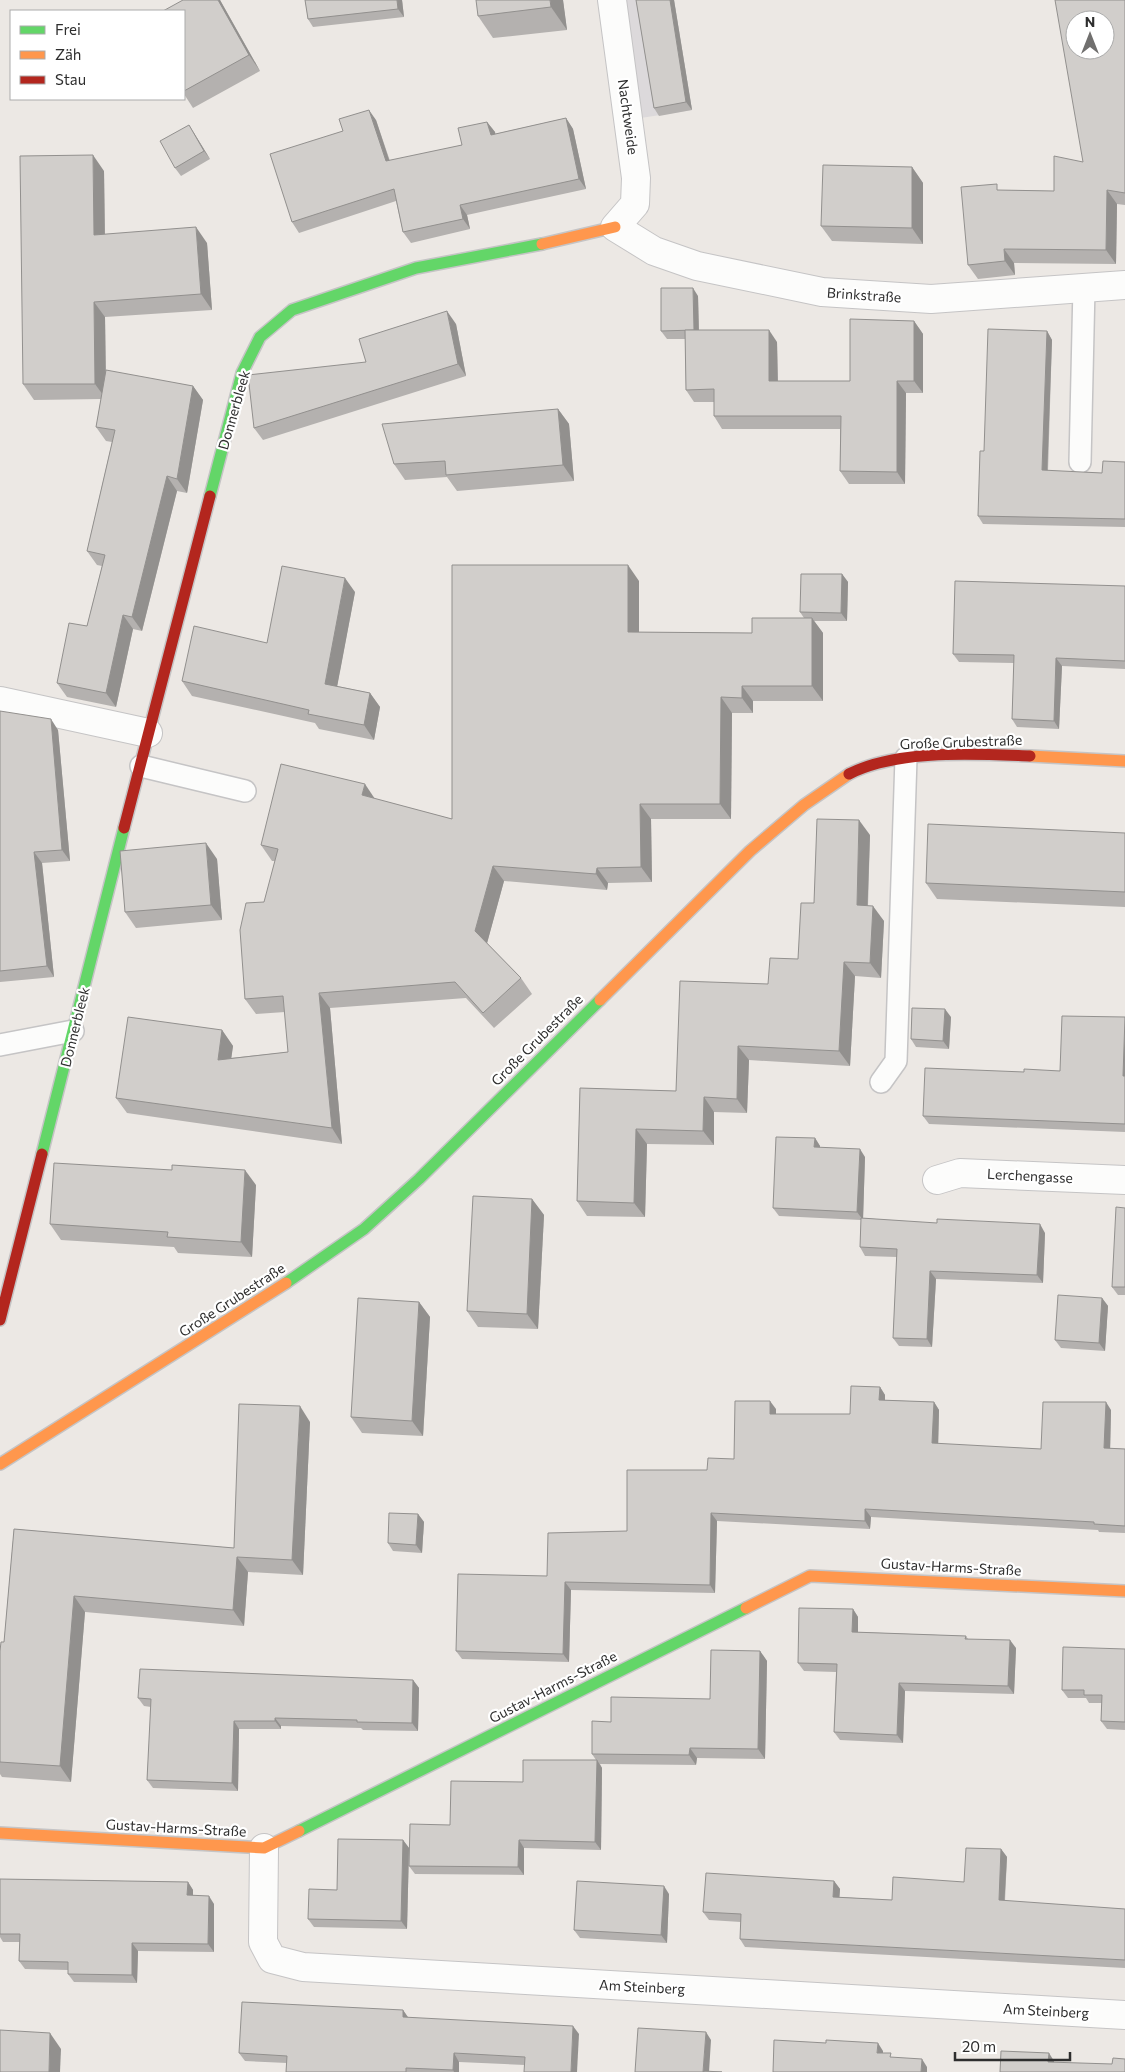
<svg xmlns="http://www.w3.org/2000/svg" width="1125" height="2072" viewBox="0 0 1125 2072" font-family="Commissioner,sans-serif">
  <rect width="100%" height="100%" fill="#ece8e4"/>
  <path fill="#dcd9db" d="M612,0h62l18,110 -64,10z"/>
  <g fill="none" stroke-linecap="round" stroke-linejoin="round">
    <g stroke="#c5c4c5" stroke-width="24">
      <g id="lane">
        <path d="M1080,462l4,-175"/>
        <path d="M141,766l104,25"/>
        <path d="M0,1045l73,-14"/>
        <path d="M881,1082l15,-21 10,-303"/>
      </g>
    </g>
    <g stroke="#c5c4c5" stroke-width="30">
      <g id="street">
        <path d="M612,0l24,178 -1,26 -20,23 39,24 43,15 125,26 109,7 194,-14"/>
        <path d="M0,701l148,32"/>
        <path d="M937,1180l23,-7 165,7"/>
        <path d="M264,1848l-1,94 9,17 31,8 822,48"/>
      </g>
    </g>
    <g stroke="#c5c4c5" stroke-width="14">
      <g id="fast">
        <path d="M210,496l32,-123 18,-36 32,-27 124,-42 126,-24"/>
        <path d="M42,1154l82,-326"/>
        <path d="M286,1283l78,-54 55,-50 181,-179"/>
        <path d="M299,1831l447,-223"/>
      </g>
    </g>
    <g stroke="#c5c4c5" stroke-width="14">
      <g id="slow">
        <path d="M542,244l73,-17"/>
        <path d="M1030,756l95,5"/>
        <path d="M600,1000l150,-149 54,-46 45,-31"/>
        <path d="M0,1464l286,-181"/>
        <path d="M746,1608l64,-32 315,15"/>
        <path d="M0,1833l264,15 35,-17"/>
      </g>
    </g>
    <g stroke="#c5c4c5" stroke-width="14">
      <g id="jam">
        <path d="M849,774c49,-25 126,-20 181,-18"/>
        <path d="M124,828l86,-332"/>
        <path d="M0,1320l42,-166"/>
      </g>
    </g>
    <use href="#lane" stroke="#fcfcfb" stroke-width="21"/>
    <use href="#street" stroke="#fcfcfb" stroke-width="28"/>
    <use href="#fast" stroke="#63d668" stroke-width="11"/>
    <use href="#slow" stroke="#ff974d" stroke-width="11"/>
    <use href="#jam" stroke="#b3261e" stroke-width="11"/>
  </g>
  <g fill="#b4b1af">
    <path d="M220,0l40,71 -67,37 -9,-14v-83z"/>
    <path d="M305,0h97l2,17 -91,10 -5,-8z"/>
    <path d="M563,0l4,30 -74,8 -15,-22z"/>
    <path d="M636,0h38l18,110 -33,6 -5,-8z"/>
    <path d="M1125,0v205l-8,-1 -1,60 -102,-1 1,12 -37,4 -10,-14 33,-75 53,1 29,-29z"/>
    <path d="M566,118l7,11 13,60 -119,26 3,14 -59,14 -8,-11 -7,-31 -97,32 -7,-11 51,-91 33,-11 14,41 72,-16 25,-23 8,10v2z"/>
    <path d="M189,125l21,34 -29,17 -6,-8z"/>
    <path d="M912,167l11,16v61l-91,-3 -11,-15z"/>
    <path d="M104,171l1,63 102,9 5,67 -107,7 1,56 87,13 10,14 -16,93 -10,-2 -35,140 -9,-2 -17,78 -49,-10 -10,-14 30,-57 15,-60 -5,-1 -10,-14 25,-109 -6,-1 -10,-14 5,-28 -67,1 -11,-16z"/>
    <path d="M698,296l1,34 78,12 1,39h72l64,-60 9,13v59h-17l-1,91h-56l-9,-13v-42h-118l-8,-13v-14h-20l-8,-12 -1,-51h-18l-6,-8z"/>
    <path d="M456,324l10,52 -203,64 -9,-12 112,-66z"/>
    <path d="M1047,331l5,9 -4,131 54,2 23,-11v65l-142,-3 -5,-8 6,-65z"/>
    <path d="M558,409l11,15 5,57 -117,10 -10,-14 -42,3 -11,-16z"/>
    <path d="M842,574l6,8 -1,39h-33l9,12v68h-70v12h-21l-1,106h-80l1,63 -44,1 -1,7 -103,-9 -17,62 34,35 11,16 -38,34 -28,-30 -136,10 12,136 -215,-31 -11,-15 106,-68 11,16 -2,12 57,-6 -3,-40 -29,2 -11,-15 30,-138h-3l-11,-16 114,-46 77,20 187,-238v51l113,1 52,-15 -4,-6z"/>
    <path d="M1125,586v83l-63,-3 -3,63 -42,-2 -5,-8 2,-56 -55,-1 -6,-8z"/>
    <path d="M355,592l-18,94 33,7 10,14 -6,33 -55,-11 -4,-6 -123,-27 -10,-15 85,-38z"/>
    <path d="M0,711l58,19 12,131 -28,2 12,114 -54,5z"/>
    <path d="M1125,833v74l-188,-8 -11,-16z"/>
    <path d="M870,835l-2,71 16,15 -3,57 -26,-2 -5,90 -101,-6 -2,53 -33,-1v33l-67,-1 -2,73 -58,-1 -10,-15 3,-113 96,3 92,-107 30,-25 16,-56z"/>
    <path d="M217,859l5,61 -86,8 -11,-16z"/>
    <path d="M951,1017l-2,32 -33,-2 -5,-8z"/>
    <path d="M1125,1017v115l-196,-8 -6,-8 101,-44 36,-1z"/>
    <path d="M815,1138l5,8v2l45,9 -2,61 182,15 -2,50 -107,-4 -4,68 -33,-1 -6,-8 4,-81 -32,-1 -5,-9 1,-27 -82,-4 -6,-8z"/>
    <path d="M256,1185l-4,72 -74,-4 -4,-6 -113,-7 -11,-16z"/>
    <path d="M532,1199l12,16 -6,114 -60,-2 -11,-16z"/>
    <path d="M1125,1208v87h-7l-6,-8z"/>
    <path d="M1102,1298l6,8 -3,45 -44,-3 -6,-8z"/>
    <path d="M419,1302l11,15 -7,119 -61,-3 -11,-16z"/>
    <path d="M880,1387l5,8v5l49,2 5,8 -1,34 103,5 70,-39 -1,38 15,1v84l-26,-1 -1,-2 -227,-13 -1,12 -153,-8 -2,72 -144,-3 -2,72 -107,-3 -6,-8 91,-75 80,-45 80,-61 27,-11 42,-50v5h74z"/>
    <path d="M310,1422l-7,153 -55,-3 -4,54 -159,-14 -14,170 -69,-5 -2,-3v-123l4,-9 10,-113 220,19z"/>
    <path d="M418,1514l6,8 -2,31 -29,-2 -5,-8z"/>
    <path d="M853,1609l5,8v15l108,4 2,3 48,9 -2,46 -109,-3 -2,52 -63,-3 -6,-8 2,-60 -32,-1 -6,-8z"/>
    <path d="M1125,1649v81l-18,-1 -6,-8 1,-18h-13l-3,-5h-18l-6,-8z"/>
    <path d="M760,1651l7,10 -2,98 -68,-1 -1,7 -96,-1 2,4 -1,82 -77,-2v27l-109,-1 -6,-8 41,-41 73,-43 73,-22 -4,-6 19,-32 99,-23z"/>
    <path d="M413,1680l6,8 -1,43 -55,-1 -2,-2 -80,-2v3h-42l-1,62 -85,-3 -6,-8 4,-73 -7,-1 -6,-8z"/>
    <path d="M403,1840l6,8 -2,81 -93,-2 -6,-8 29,-29z"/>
    <path d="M1001,1849l6,8 -2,44 120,8v59l-380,-21 -5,-8 1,-17 -32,-2 -6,-8 131,-31 6,8 -1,8 53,3 72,-18z"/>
    <path d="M0,1879l188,3 5,8v5l21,9v48l-76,-1 -1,32 -63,-1 -6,-8v-4l-43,-1 -6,-8 1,-19h-17l-3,-5z"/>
    <path d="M669,1894l-2,49 -87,-5 -6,-8z"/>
    <path d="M403,2010l5,7 171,17 -54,31 -66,-3v10h-173l1,-9 -42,-2 -6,-8z"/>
  </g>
  <g fill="#92908e">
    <path d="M218,0h2l40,71 -11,-16z"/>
    <path d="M397,0h5l2,17 -6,-8z"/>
    <path d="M550,0h13l4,30 -16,-23z"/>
    <path d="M670,0h4l18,110 -6,-8z"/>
    <path d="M369,110l7,10 17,52 -7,-11z"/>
    <path d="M566,118l7,11 13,60 -7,-10z"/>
    <path d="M487,122l8,10 3,13 -7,-10z"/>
    <path d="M189,125l5,8 16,26 -6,-8z"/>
    <path d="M93,155l11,16 1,80 -11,-16z"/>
    <path d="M912,167l11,16v61l-11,-16z"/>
    <path d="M1107,190l10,14 -1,60 -10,-14z"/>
    <path d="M460,205l7,10 3,14 -7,-10z"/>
    <path d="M196,227l11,16 5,67 -11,-16z"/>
    <path d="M1004,249l10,14 1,12 -10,-14z"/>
    <path d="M693,288l5,8 1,42 -5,-8z"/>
    <path d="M94,302l11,15 1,82 -11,-15z"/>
    <path d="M447,311l9,13 10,52 -8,-12z"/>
    <path d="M914,321l9,13v59l-9,-12z"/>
    <path d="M769,330l8,12 1,52 -9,-13z"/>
    <path d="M1047,331l5,9 -5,138 -5,-8z"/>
    <path d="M897,381l9,12 -1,91 -8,-12z"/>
    <path d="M193,386l10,14 -16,93 -10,-14z"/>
    <path d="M558,409l11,15 5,57 -11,-16z"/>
    <path d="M167,476l10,15 -35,140 -10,-14z"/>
    <path d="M628,565l11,16v66l-11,-15z"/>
    <path d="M842,574l6,8 -1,39 -6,-8z"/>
    <path d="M345,578l10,14 -20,106 -10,-14z"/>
    <path d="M123,615l10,14 -17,78 -10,-14z"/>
    <path d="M812,618l11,15v68l-11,-15z"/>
    <path d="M1056,658l6,8 -3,63 -5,-8z"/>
    <path d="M742,686l11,15v12l-11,-15z"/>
    <path d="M370,693l10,14 -6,33 -10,-15z"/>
    <path d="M721,697l11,16 -1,106 -11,-15z"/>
    <path d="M51,719l7,11 12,131 -8,-11z"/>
    <path d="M365,784l10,15 -13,-4z"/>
    <path d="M640,804l11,15 1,63 -11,-15z"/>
    <path d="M859,820l11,15 -3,85 -10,-15z"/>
    <path d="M206,843l11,16 5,61 -11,-15z"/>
    <path d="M34,852l8,11 12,114 -7,-11z"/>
    <path d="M493,866l11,15 -18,66 -11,-16z"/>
    <path d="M597,868l11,15 -1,7 -11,-16z"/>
    <path d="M873,906l11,15 -3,57 -11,-15z"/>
    <path d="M844,962l11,14 -5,90 -11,-15z"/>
    <path d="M319,993l11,15 12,136 -10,-16z"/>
    <path d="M945,1009l6,8 -2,32 -6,-8z"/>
    <path d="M1125,1024v54l-2,-2z"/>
    <path d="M222,1030l11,16 -4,29 -11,-15z"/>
    <path d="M738,1046l11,14 -2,53 -10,-14z"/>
    <path d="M704,1097l10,15v33l-11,-14z"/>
    <path d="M636,1129l11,15 -2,73 -11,-14z"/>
    <path d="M815,1138l5,8v10l-6,-9z"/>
    <path d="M860,1149l5,8 -2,63 -6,-8z"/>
    <path d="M245,1170l11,15 -4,72 -11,-15z"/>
    <path d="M532,1199l12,16 -6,114 -11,-15z"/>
    <path d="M1040,1224l5,9 -2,50 -6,-8z"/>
    <path d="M930,1271l6,8 -4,68 -5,-8z"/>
    <path d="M1102,1298l6,8 -3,45 -6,-8z"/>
    <path d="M419,1302l11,15 -7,119 -11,-15z"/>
    <path d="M880,1387l5,8v13l-6,-8z"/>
    <path d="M770,1401l6,8v13l-6,-8z"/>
    <path d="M934,1402l5,8 -1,41 -6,-8z"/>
    <path d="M1106,1402l5,8 -1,46 -6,-8z"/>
    <path d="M300,1406l10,16 -7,153 -11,-15z"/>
    <path d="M865,1509l6,8 -1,12 -5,-8z"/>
    <path d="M711,1513l6,8 -2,72 -5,-8z"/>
    <path d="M418,1514l6,8 -2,31 -6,-8z"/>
    <path d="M237,1557l11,15 -4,54 -11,-16z"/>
    <path d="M565,1582l6,8 -2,72 -6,-8z"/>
    <path d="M74,1596l11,16 -14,170 -11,-16z"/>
    <path d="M853,1609l5,8v23l-6,-8z"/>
    <path d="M1010,1640l6,8 -2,46 -6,-8z"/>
    <path d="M760,1651l7,10 -2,98 -7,-10z"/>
    <path d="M413,1680l6,8 -1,43 -6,-8z"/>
    <path d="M899,1683l6,8 -2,52 -6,-8z"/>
    <path d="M275,1718l6,8v3l-6,-8z"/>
    <path d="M234,1721l5,8 -1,62 -6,-8z"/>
    <path d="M690,1748l7,10 -1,7 -7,-10z"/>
    <path d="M597,1760l5,8 -1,82 -6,-8z"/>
    <path d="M403,1840l6,8 -2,81 -6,-8z"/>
    <path d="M519,1840l5,8v27l-6,-8z"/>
    <path d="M1001,1849l6,8 -3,51 -5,-8z"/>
    <path d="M834,1881l6,8 -1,16 -6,-8z"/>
    <path d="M188,1882l5,8v13l-6,-8z"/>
    <path d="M664,1886l5,8 -2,49 -6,-8z"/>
    <path d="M209,1896l5,8v48l-6,-8z"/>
    <path d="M132,1943l6,8 -1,32 -5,-8z"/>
    <path d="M403,2010l6,9 -6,-2z"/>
    <path d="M573,2026l6,8 -2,38h-6z"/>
    <path d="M706,2032l5,8 -2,32h-6z"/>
    <path d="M50,2033l11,16 -1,23h-11z"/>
    <path d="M878,2043l5,8v10l-6,-8z"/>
    <path d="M454,2053l5,9v10h-5l-1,-2z"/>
    <path d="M1049,2053l5,8v9l-6,-8z"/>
    <path d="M922,2059l5,8v5h-6z"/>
  </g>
  <g fill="#d1cecb" stroke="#92908e" fill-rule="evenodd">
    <path d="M183,0h35l31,55 -65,36v-80h-21z"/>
    <path d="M305,0h92l1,9 -90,10z"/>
    <path d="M476,0h74l1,7 -73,9z"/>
    <path d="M636,0h34l16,102 -32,6z"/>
    <path d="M1055,0h70v193l-18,-3 -1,60 -102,-1 1,12 -37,4 -7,-78 36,-3v6l57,1v-35l29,6zM1075,20h30v30h-30z"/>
    <path d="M369,110l17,51 76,-16 -4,-17 29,-6 4,13 75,-17 13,61 -119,26 3,14 -60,13 -9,-43 -102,33 -22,-68 73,-23 -4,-12z"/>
    <path d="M189,125l15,26 -29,17 -15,-27z"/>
    <path d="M93,155l1,80 102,-8 5,67 -107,8 1,82h-72l-3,-228z"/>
    <path d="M823,165l89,2v61l-91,-2z"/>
    <path d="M661,288h32l1,42 -33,1z"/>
    <path d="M447,311l11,53 -204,64 -6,-53 118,-13 -7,-23z"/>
    <path d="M850,319l64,2v60h-17v91l-57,-1 1,-55h-127v-27l-28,1 -1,-60h84v51h81z"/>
    <path d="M988,329l59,2 -5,139 60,3 1,-12 22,1v57l-147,-3 2,-65h4z"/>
    <path d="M106,370l87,16 -16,93 -10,-3 -35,141 -9,-2 -17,78 -49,-10 12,-60 18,3 18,-71 -18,-4 28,-121 -19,-3z"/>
    <path d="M558,409l5,56 -117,10 -1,-14 -51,3 -12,-40z"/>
    <path d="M452,565h176v67l124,1v-15h60v68h-70v12l-21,-1 -1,107h-80l1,63 -44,1 -1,6 -103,-8 -18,65 46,47 -38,35 -28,-31 -136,11 13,135 -216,-30 12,-81 94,13 -4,30 70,-8 -5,-56 -38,3 -5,-69 6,-27 18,-1 14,-53 -17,-4 20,-81 84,20 -3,11 90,24z"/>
    <path d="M282,566l63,12 -20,106 45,9 -6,32 -56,-11 1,-4 -127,-29 12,-55 73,17z"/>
    <path d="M801,574h41l-1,39 -41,-1z"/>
    <path d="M955,581l170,5v75l-69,-3 -2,63 -42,-2 2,-64 -61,-1z"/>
    <path d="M0,711l51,8 11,131 -28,2 13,114 -47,5z"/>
    <path d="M817,819l42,1 -2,85 16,1 -3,57 -26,-1 -5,89 -101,-5 -1,53 -33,-2 -1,34 -67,-2 -2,74 -57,-2 3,-113 96,3 4,-110 88,3 2,-26 28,1 3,-56h13z"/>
    <path d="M928,824l197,9v59l-199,-9z"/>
    <path d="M206,843l5,62 -86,7 -5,-61z"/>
    <path d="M912,1008l33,1 -2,32 -32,-2z"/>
    <path d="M1062,1016l63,1 -2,59h2v48l-202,-8 2,-48 99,4v-3l36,2z"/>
    <path d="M776,1137l39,1 -1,9 46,2 -3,63 -84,-4z"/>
    <path d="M54,1163l118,7v-5l73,5 -4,72 -74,-5 1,-5 -118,-8z"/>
    <path d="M473,1196l59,3 -5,115 -60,-3z"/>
    <path d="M1116,1207l9,1v79h-13z"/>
    <path d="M861,1218l76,5v-4l103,5 -3,51 -107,-4 -3,68 -34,-1 4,-89 -37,-2z"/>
    <path d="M1058,1295l44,3 -3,45 -44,-3z"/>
    <path d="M358,1298l61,4 -7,119 -61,-4z"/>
    <path d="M851,1386l29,1 -1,13 55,2 -2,41 109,6 2,-47h63l-2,46 21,1v77l-31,-2v-2l-229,-13v12l-154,-8 -1,72 -145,-3 -2,72 -107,-3 2,-77 89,2 1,-43 79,-2v-61h80l1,-12 26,1 1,-58h35v13h80z"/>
    <path d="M239,1404l61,2 -8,154 -55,-3 -4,53 -159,-14 -14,170 -60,-4v-111l1,-9h3l10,-113 220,19z"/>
    <path d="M389,1513l29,1 -2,31 -28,-2z"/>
    <path d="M799,1608l54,1 -1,23 114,4 -1,3 45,1 -2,46 -109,-3 -2,52 -63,-3 3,-68 -39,-1z"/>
    <path d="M1063,1647l62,2v73l-24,-1 1,-26h-18v-5h-22z"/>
    <path d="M711,1650l49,1 -2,98 -68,-1 -1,7 -97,-1v-33l19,1v-25l99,2z"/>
    <path d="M140,1669l273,11 -1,43 -55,-1v-2l-82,-2v3h-41l-2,62 -85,-3 4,-81 -13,-1z"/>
    <path d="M523,1760h74l-2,82 -76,-2 -1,27 -109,-1 1,-42 40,1 1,-44 72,1z"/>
    <path d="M338,1839l65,1 -2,81 -93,-2 1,-30 28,1z"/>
    <path d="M966,1848l35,1 -2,51 126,9v51l-385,-21 1,-25 -38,-2 3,-39 128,8 -1,16 59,3 1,-23 71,5z"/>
    <path d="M0,1879l188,3 -1,13 22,1 -1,48 -76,-1v32l-64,-1v-12l-49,-1 1,-27h-20z"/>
    <path d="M577,1881l87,5 -3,49 -87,-5z"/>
    <path d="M242,2002l161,8v7l170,9 -2,46h-47l1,-15 -71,-4 -1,17 -47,-2v4h-120l1,-16 -48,-3z"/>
    <path d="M638,2028l68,4 -3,40h-68z"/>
    <path d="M0,2030l50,3 -1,39h-49z"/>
    <path d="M774,2040l52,3v-3l52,3 -1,10h14l-1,4 32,2 -1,13h-148z"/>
    <path d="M1001,2051l48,2 -1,9 64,2 1,-6 12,1v13h-125z"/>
    <path d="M704,2071l18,1h-18z"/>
  </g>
  <g text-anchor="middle" stroke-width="4.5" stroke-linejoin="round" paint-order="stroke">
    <g font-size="14" fill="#2e2e2e" stroke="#fff">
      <text transform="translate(628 117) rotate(82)" y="5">Nachtweide</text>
      <text transform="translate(864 295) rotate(4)" y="5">Brinkstraße</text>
      <text transform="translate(234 410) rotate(-74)" y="5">Donnerbleek</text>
      <text transform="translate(961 742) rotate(-2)" y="5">Große Grubestraße</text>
      <text transform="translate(75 1027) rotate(-76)" y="5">Donnerbleek</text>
      <text transform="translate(537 1040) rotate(-45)" y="5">Große Grubestraße</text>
      <text transform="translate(1030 1176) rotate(3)" y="5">Lerchengasse</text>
      <text transform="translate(232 1300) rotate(-33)" y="5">Große Grubestraße</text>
      <text transform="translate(951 1567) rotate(3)" y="5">Gustav-Harms-Straße</text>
      <text transform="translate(553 1687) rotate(-27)" y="5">Gustav-Harms-Straße</text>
      <text transform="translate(176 1828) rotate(3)" y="5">Gustav-Harms-Straße</text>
      <text transform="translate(642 1987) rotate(3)" y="5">Am Steinberg</text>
      <text transform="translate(1046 2011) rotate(3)" y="5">Am Steinberg</text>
    </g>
  </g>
  <rect x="10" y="10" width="175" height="90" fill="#ffffff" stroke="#ababab"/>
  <rect x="20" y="26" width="25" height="8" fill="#63d668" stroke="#ababab"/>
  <text x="55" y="35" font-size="15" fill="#2e2e2e">Frei</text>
  <rect x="20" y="51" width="25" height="8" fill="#ff974d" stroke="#ababab"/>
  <text x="55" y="60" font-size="15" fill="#2e2e2e">Zäh</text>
  <rect x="20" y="76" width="25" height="8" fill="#b3261e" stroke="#ababab"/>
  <text x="55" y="85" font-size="15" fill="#2e2e2e">Stau</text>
  <g transform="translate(1090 35)"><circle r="24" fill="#ffffff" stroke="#ababab"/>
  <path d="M0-4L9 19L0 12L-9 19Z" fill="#706f6e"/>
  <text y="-8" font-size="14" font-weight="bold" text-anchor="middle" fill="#2e2e2e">N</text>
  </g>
  <path d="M955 2052v8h115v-8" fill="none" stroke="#2e2e2e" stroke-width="2.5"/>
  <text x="962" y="2052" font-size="15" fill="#2e2e2e" stroke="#ffffff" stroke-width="4" paint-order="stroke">20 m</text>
</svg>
